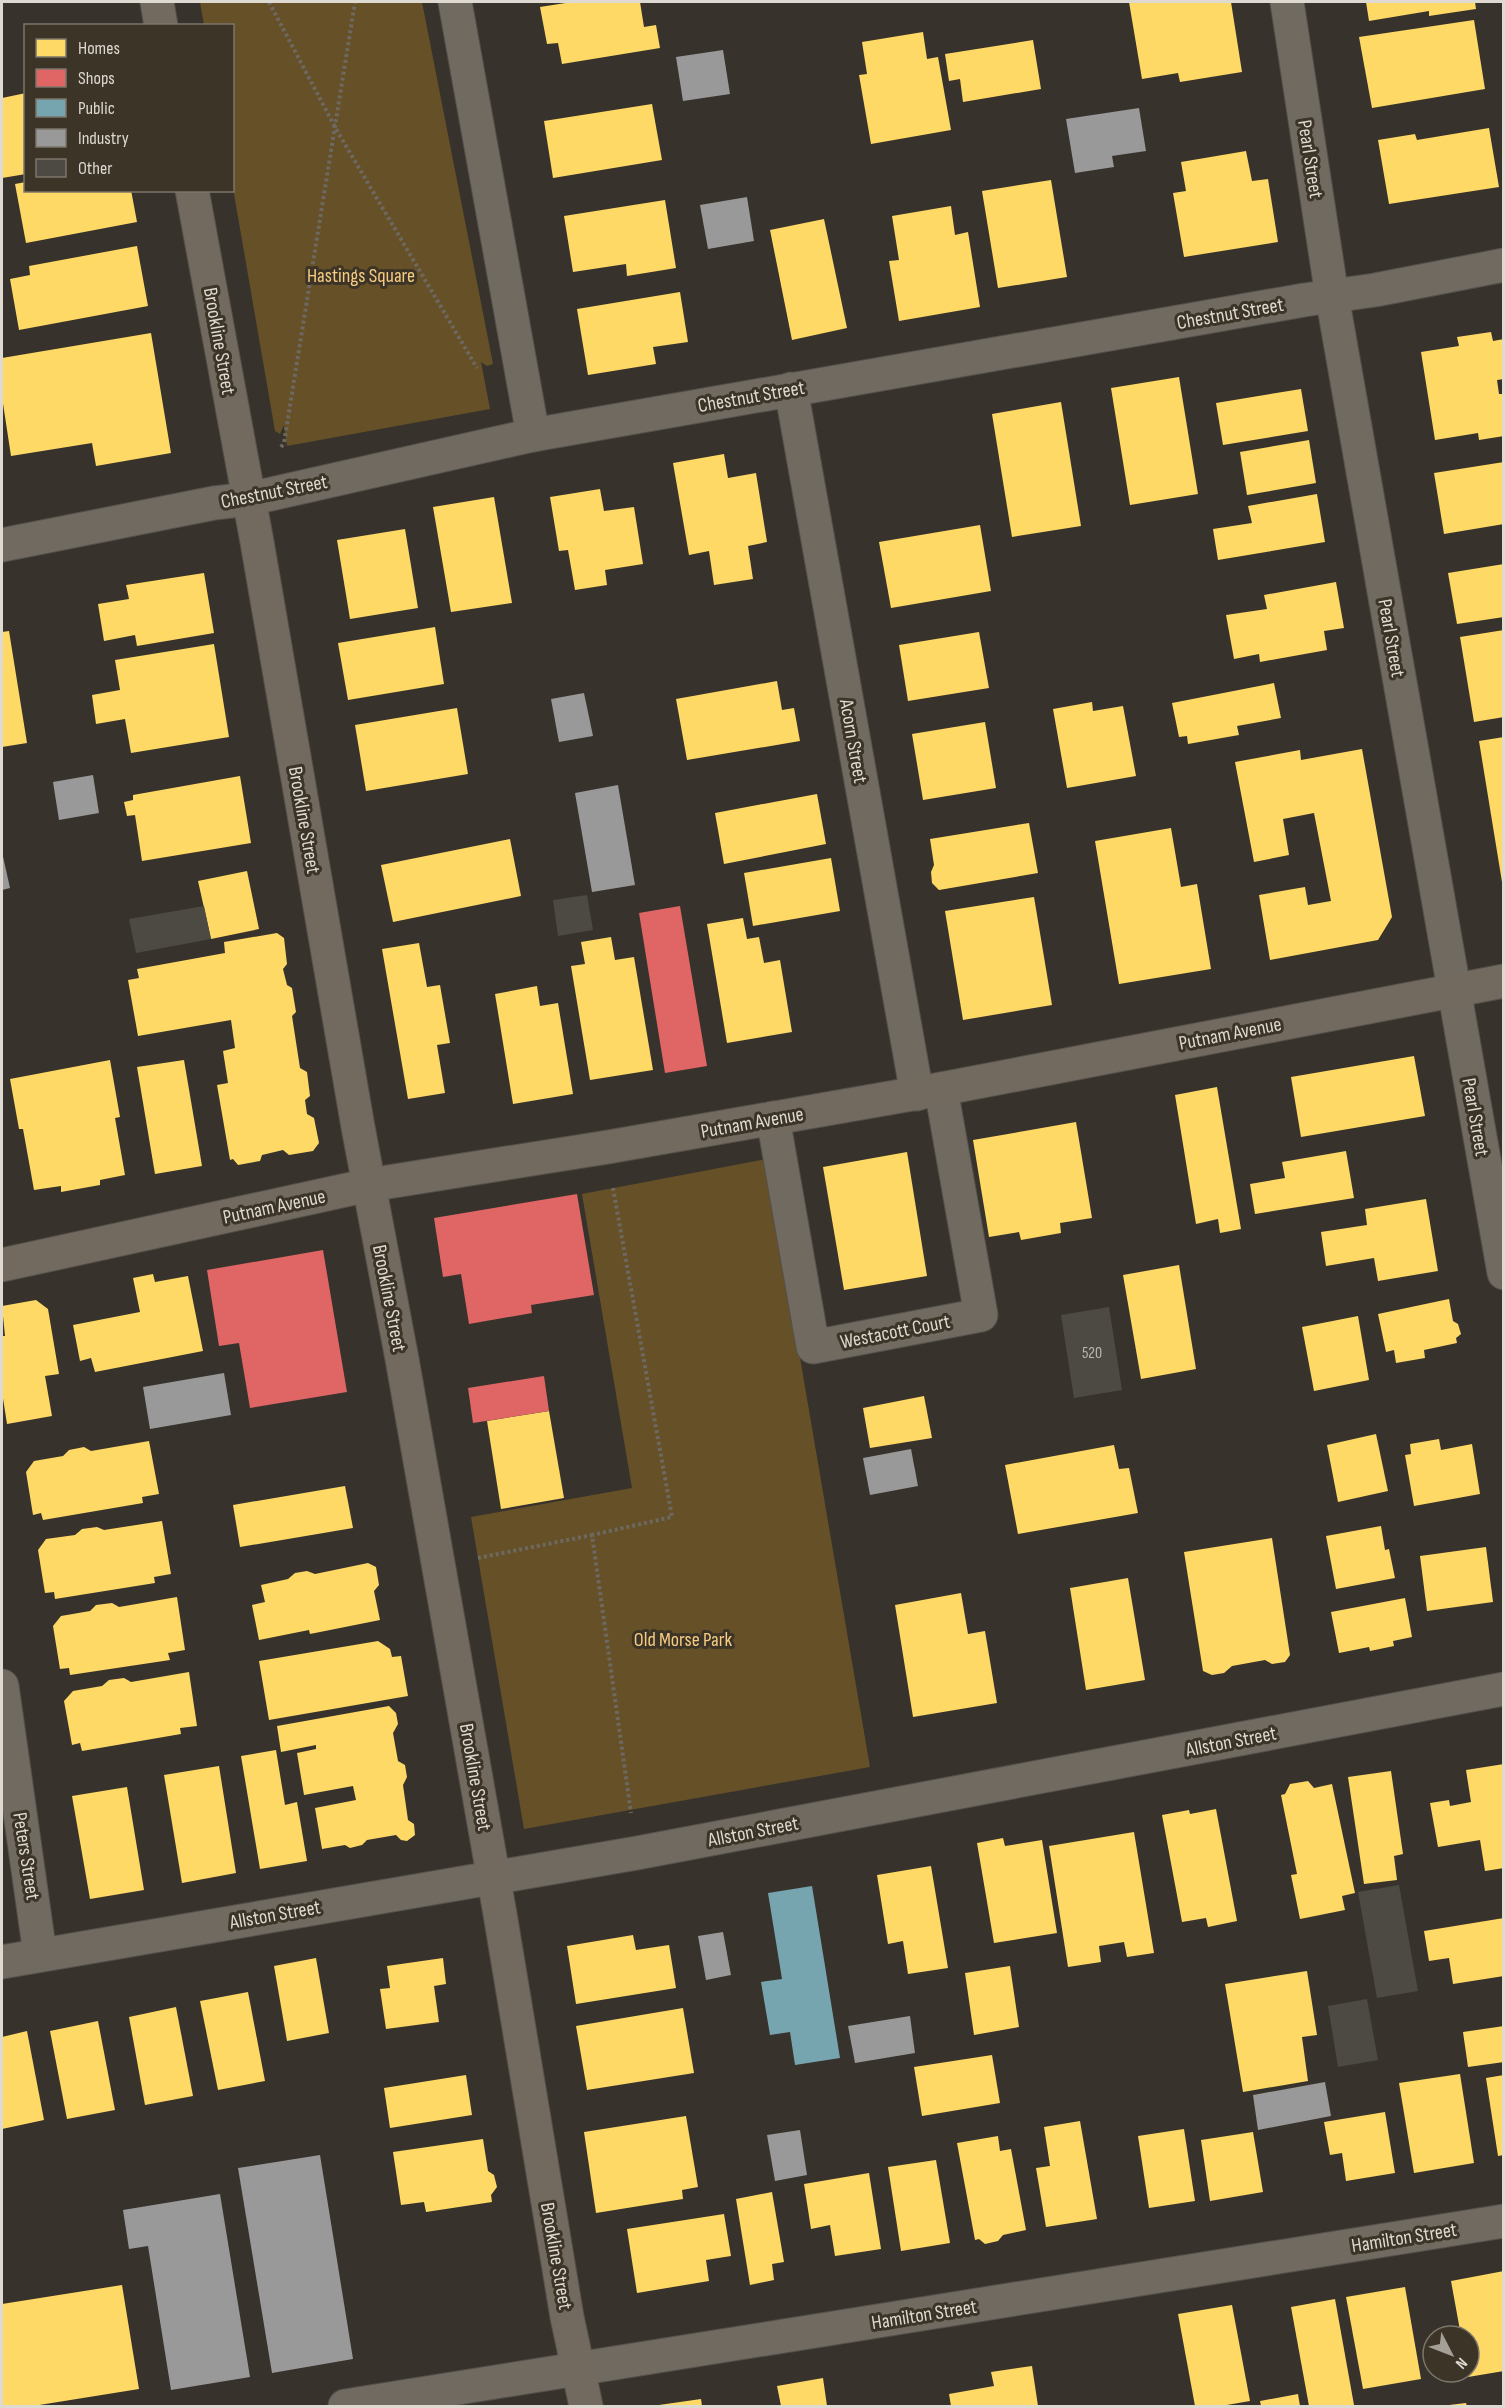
<svg xmlns="http://www.w3.org/2000/svg" width="1505" height="2408" viewBox="0 0 1505 2408" font-family="'Sofia Sans Condensed',sans-serif">
  <rect width="100%" height="100%" fill="#37332c"/>
  <g fill="#665028">
    <path d="M200,2h222l71,362 -6,2 -6,-4 9,47 -203,37 -3,-21 -4,9 -5,-3 -42,-243 -1,-162 -28,-1z"/>
    <path d="M766,1159l104,608 -346,62 -53,-312 161,-29 -50,-294z"/>
  </g>
  <g fill="#ffd966">
    <path d="M572,2h68l4,25 12,-2 4,23 -98,16 -4,-21 -11,1 -7,-37z"/>
    <path d="M1129,2h102l11,70 -62,10 -2,-9 -36,6z"/>
    <path d="M1366,2h109l1,7 -47,7v-5l-60,10z"/>
    <path d="M1474,20l11,69 -113,19 -13,-71z"/>
    <path d="M923,32l4,27 11,-2 13,73 -80,14 -12,-69 8,-1 -5,-32z"/>
    <path d="M1033,40l8,49 -78,13 -3,-23 -11,2 -4,-27z"/>
    <path d="M26,93v81l-24,4v-80z"/>
    <path d="M652,104l10,56 -109,18 -9,-57z"/>
    <path d="M1489,128l10,59 -110,17 -11,-64 37,-6 2,6z"/>
    <path d="M1246,151l6,30 16,-2 10,63 -94,15 -11,-64 13,-2 -5,-29z"/>
    <path d="M1051,180l16,97 -69,11 -16,-97z"/>
    <path d="M26,182v8h105l6,32 -111,21 -11,-59z"/>
    <path d="M665,200l11,68 -49,8 -1,-12 -53,8 -9,-56z"/>
    <path d="M951,206l4,29 13,-3 12,75 -81,14 -10,-60 10,-1 -7,-44z"/>
    <path d="M824,219l23,109 -55,12 -22,-110z"/>
    <path d="M137,246l11,60 -129,24 -9,-51 20,-4 -1,-9z"/>
    <path d="M680,292l8,50 -35,5 3,17 -68,11 -11,-66z"/>
    <path d="M1491,332l2,9 11,-2v40l-7,1 2,14h5v42l-25,4 -1,-7 -43,7 -14,-88 38,-6 -2,-9z"/>
    <path d="M151,333l20,120 -75,13 -4,-23 -81,13 -9,-59v-39z"/>
    <path d="M1179,377l19,117 -68,11 -19,-117z"/>
    <path d="M1301,389l7,42 -85,14 -7,-42z"/>
    <path d="M1061,402l20,124 -69,11 -20,-123z"/>
    <path d="M1309,440l7,43 -69,12 -7,-43z"/>
    <path d="M724,454l4,24 28,-5 11,69 -19,4 5,33 -39,6 -5,-34 -20,4 -16,-92z"/>
    <path d="M1504,462v62l-60,10 -10,-61z"/>
    <path d="M600,489l4,22 30,-4 9,57 -38,6 2,15 -32,5 -7,-40 -9,1 -9,-54z"/>
    <path d="M1317,494l8,48 -107,18 -5,-31 39,-6 -4,-17z"/>
    <path d="M494,497l18,106 -61,9 -18,-105z"/>
    <path d="M980,525l11,66 -100,17 -12,-66z"/>
    <path d="M405,529l13,79 -68,11 -13,-79z"/>
    <path d="M1504,564v53l-47,7 -9,-51z"/>
    <path d="M204,573l10,60 -77,13 -2,-11 -31,6 -6,-37 31,-5 -3,-14z"/>
    <path d="M1336,582l8,46 -20,3 3,19 -67,12 -1,-8 -25,5 -8,-44 41,-6 -3,-14z"/>
    <path d="M435,627l9,57 -96,16 -10,-57z"/>
    <path d="M1504,630v87l-30,5 -14,-85z"/>
    <path d="M9,631l18,112 -25,4v-115z"/>
    <path d="M979,632l10,56 -81,13 -9,-56z"/>
    <path d="M214,644l15,93 -98,16 -6,-34 -29,5 -4,-29 28,-5 -5,-30z"/>
    <path d="M777,681l5,29 12,-2 6,33 -113,19 -11,-61z"/>
    <path d="M1274,683l7,35 -44,8 2,9 -51,9 -1,-8 -8,1 -7,-34z"/>
    <path d="M1092,702l1,9 30,-5 13,70 -69,12 -14,-79z"/>
    <path d="M457,708l11,66 -102,17 -11,-66z"/>
    <path d="M985,722l11,66 -73,12 -11,-66z"/>
    <path d="M1504,737v144l-2,1 -23,-141z"/>
    <path d="M1362,749l30,168 -14,23 -108,20 -11,-65 46,-8 3,18 23,-4 -17,-88 -31,6 6,36 -35,7 -19,-100 65,-12 1,10z"/>
    <path d="M240,776l11,67 -109,18 -7,-46 -8,1 -3,-14 9,-2v-5z"/>
    <path d="M817,794l9,50 -102,20 -9,-51z"/>
    <path d="M1029,823l9,50 -99,17 -7,-7 -1,-11 3,-7 -4,-26z"/>
    <path d="M1171,828l10,59 16,-3 14,85 -92,15 -24,-143z"/>
    <path d="M510,839l11,57 -128,26 -12,-57z"/>
    <path d="M831,858l9,53 -87,15 -9,-53z"/>
    <path d="M247,871l12,58 -48,10 -13,-58z"/>
    <path d="M1034,897l18,108 -89,15 -18,-109z"/>
    <path d="M743,918l4,21 12,-2 5,26 16,-3 12,72 -65,11 -20,-119z"/>
    <path d="M277,933l7,5 3,26 -4,5 4,16 5,3 4,24 -4,4 8,52 7,4 3,24 -5,4 2,14 7,4 5,25 -6,8 -24,4 -6,-5 -21,5 -2,6 -22,4 -5,-6 -3,1 -13,-75 11,-2 -5,-32 12,-3 -4,-28 -93,16 -10,-56 11,-2 -2,-9 88,-16 -1,-11z"/>
    <path d="M611,937l4,23 19,-3 19,113 -63,10 -19,-114 14,-2 -4,-22z"/>
    <path d="M419,943l8,44 13,-2 10,58 -13,2 8,48 -37,6 -26,-150z"/>
    <path d="M537,986l3,20 18,-3 15,91 -60,10 -18,-110z"/>
    <path d="M1414,1056l11,60 -124,21 -10,-60z"/>
    <path d="M110,1060l10,57 -5,1 10,57 -25,5v5l-39,7v-6l-27,4 -11,-61h-4l-9,-50z"/>
    <path d="M184,1060l18,106 -47,8 -18,-107z"/>
    <path d="M1217,1087l24,142 -21,4 -2,-14 -22,5 -21,-129z"/>
    <path d="M1076,1122l16,96 -32,5 1,10 -40,7 -2,-8 -30,5 -16,-97z"/>
    <path d="M1346,1151l8,47 -99,16 -5,-30 35,-6 -3,-16z"/>
    <path d="M907,1152l20,124 -83,14 -21,-123z"/>
    <path d="M1426,1199l12,72 -60,10 -4,-23 -48,8 -5,-34 46,-7 -2,-16z"/>
    <path d="M1179,1265l17,104 -55,10 -18,-104z"/>
    <path d="M153,1274l2,8 33,-6 15,75 -108,21 -4,-14 -11,3 -7,-36 67,-13 -7,-34z"/>
    <path d="M1449,1299l4,22 5,3 3,10 -5,4 1,5 -33,7 1,8 -29,5 -2,-13 -8,2 -8,-38z"/>
    <path d="M36,1300l12,9 11,65 -14,2 7,40 -45,8 -5,-32v-56h3l-3,-30z"/>
    <path d="M1358,1316l11,64 -55,11 -12,-64z"/>
    <path d="M924,1396l8,42 -62,10 -7,-40z"/>
    <path d="M549,1411l15,87 -63,11 -14,-88z"/>
    <path d="M1376,1434l12,57 -50,11 -11,-57z"/>
    <path d="M1439,1439l2,11 31,-6 8,50 -66,12 -9,-51 6,-1 -1,-10z"/>
    <path d="M149,1441l10,53 -17,3 1,6 -100,17 -2,-7 -8,2 -7,-43 8,-11 29,-5 6,-6 15,-3 7,4z"/>
    <path d="M1114,1445l5,24 10,-1 9,45 -120,21 -13,-69z"/>
    <path d="M345,1486l8,42 -113,19 -7,-42z"/>
    <path d="M162,1521l9,53 -17,3 1,6 -100,16 -1,-7 -9,1 -7,-43 8,-11 29,-4 7,-6 15,-2 7,3z"/>
    <path d="M1381,1526l4,24 4,-1 6,29 -59,11 -10,-53z"/>
    <path d="M1272,1538l18,117 -5,7 -13,2 -7,-4 -33,6 -8,7 -12,2 -9,-4 -19,-119z"/>
    <path d="M1486,1547l7,55 -66,9 -7,-55z"/>
    <path d="M368,1563l8,4 3,18 -5,6 6,29 -70,14 -1,-4 -50,10 -7,-35 13,-3 -4,-17 27,-6 7,-6 12,-2 8,3z"/>
    <path d="M1128,1578l17,102 -59,10 -16,-102z"/>
    <path d="M961,1593l7,41 17,-3 12,72 -84,14 -18,-112z"/>
    <path d="M177,1597l8,53 -17,3 2,7 -100,15 -1,-7 -9,1 -7,-43 8,-10 29,-5 6,-6 16,-2 7,4z"/>
    <path d="M1405,1598l7,39 -19,4 1,5 -24,5 -1,-4 -30,6 -8,-41z"/>
    <path d="M378,1641l12,8 2,8 9,-1 7,40 -139,24 -10,-59z"/>
    <path d="M189,1672l8,54 -17,2 1,6 -99,17 -2,-8 -8,2 -8,-44 9,-10 29,-5 7,-6 15,-2 7,4z"/>
    <path d="M389,1706l7,7 2,11 -5,9 5,28 7,4 2,12 -4,8 5,35 6,4 1,11 -8,6 -6,-1 -5,-5 -29,5 -5,5 -12,3 -5,-3 -23,4 -7,-41 41,-8 -3,-14 -49,9 -7,-42 19,-4v-4l-35,7 -4,-26z"/>
    <path d="M276,1750l9,55 12,-3 10,59 -47,8 -19,-113z"/>
    <path d="M1504,1764v104l-19,3 -5,-31 -42,7 -8,-44 19,-3 1,6 21,-4 -5,-32z"/>
    <path d="M219,1766l17,107 -54,10 -18,-108z"/>
    <path d="M1391,1771l12,83 -9,2 3,24 -33,4 -16,-107z"/>
    <path d="M1308,1781l6,7 18,-4 23,109 -13,3 3,14 -45,9 -9,-44 6,-1 -16,-79 4,-1 5,-10z"/>
    <path d="M127,1787l17,103 -54,9 -18,-103z"/>
    <path d="M1216,1809l21,112 -29,6 -2,-9 -24,4 -20,-107 27,-5 1,4z"/>
    <path d="M1134,1832l20,121 -27,4 -3,-15 -25,4 2,16 -33,5 -19,-121z"/>
    <path d="M1003,1838l2,8 37,-6 15,93 -63,10 -17,-100z"/>
    <path d="M931,1866l17,102 -40,6 -5,-33 -15,3 -11,-69z"/>
    <path d="M1504,1918v58l-51,8 -4,-26 -20,3 -5,-30z"/>
    <path d="M633,1935l3,15 33,-5 7,43 -100,16 -9,-58z"/>
    <path d="M316,1958l13,75 -42,8 -13,-75z"/>
    <path d="M443,1958l3,26 -12,2 5,36 -53,7 -6,-40 10,-1 -3,-22z"/>
    <path d="M1010,1966l9,61 -45,8 -9,-62z"/>
    <path d="M1307,1971l10,64 -15,2 6,44 -65,11 -18,-108z"/>
    <path d="M248,1992l17,89 -47,9 -18,-89z"/>
    <path d="M176,2007l17,89 -48,9 -16,-88z"/>
    <path d="M683,2008l11,65 -107,17 -11,-64z"/>
    <path d="M98,2021l17,89 -48,9 -17,-88z"/>
    <path d="M1504,2026v36l-36,5 -5,-35z"/>
    <path d="M27,2031l17,89 -42,9v-92z"/>
    <path d="M992,2055l8,48 -78,13 -8,-49z"/>
    <path d="M1460,2074l14,89 -60,10 -15,-90z"/>
    <path d="M466,2075l6,40 -82,13 -6,-40z"/>
    <path d="M1504,2075v80l-6,1 -12,-78z"/>
    <path d="M1385,2112l10,61 -49,8 -4,-28 -12,2 -6,-33z"/>
    <path d="M686,2116l12,71 -16,3 1,9 -87,14 -12,-81z"/>
    <path d="M1080,2121l17,98 -51,8 -10,-59 14,-2 -6,-39z"/>
    <path d="M1184,2129l11,72 -46,7 -11,-72z"/>
    <path d="M1253,2132l10,60 -53,9 -9,-61z"/>
    <path d="M998,2136l2,15 11,-2 15,81 -23,5 -5,6 -13,3 -6,-5 -4,1 -18,-97z"/>
    <path d="M483,2139l5,32 6,4 3,12 -6,8 1,7 -66,10 -2,-10 -23,3 -8,-53z"/>
    <path d="M936,2160l14,83 -49,8 -13,-84z"/>
    <path d="M869,2173l12,76 -46,7 -5,-31 -19,4 -7,-45z"/>
    <path d="M772,2192l12,70 -12,2 2,16 -24,5 -14,-86z"/>
    <path d="M724,2214l7,42 -25,4 3,21 -72,12 -10,-64z"/>
    <path d="M1504,2271v100l-36,6 1,-41h-8l-10,-55z"/>
    <path d="M122,2285l17,104 -106,17h-31v-102z"/>
    <path d="M1405,2287l16,92 -58,10 -17,-92z"/>
    <path d="M1335,2299l19,106 -45,1 -18,-99z"/>
    <path d="M1232,2305l18,96 -29,5h-26l-17,-92z"/>
    <path d="M1032,2366l6,40h-87l-2,-12 45,-8 -3,-14z"/>
    <path d="M823,2378l4,28h-46l-4,-20z"/>
    <path d="M1298,2394l2,12h-39l-1,-5z"/>
    <path d="M701,2399l1,7h-43v-1z"/>
    <path d="M1466,2403l1,3h-18v-1z"/>
  </g>
  <g fill="#e06666">
    <path d="M680,906l27,160 -42,7 -26,-160z"/>
    <path d="M577,1194l17,101 -63,10 1,8 -63,11 -8,-50 -18,3 -9,-59z"/>
    <path d="M323,1250l24,142 -97,16 -11,-65 -20,3 -12,-76z"/>
    <path d="M544,1376l5,35 -76,12 -5,-35z"/>
  </g>
  <path fill="#76a5af" d="M812,1886l28,172 -45,7 -5,-33 -20,3 -9,-53 21,-3 -14,-86z"/>
  <g fill="#999">
    <path d="M723,50l7,44 -47,7 -7,-44z"/>
    <path d="M1139,108l7,43 -34,5 2,11 -39,6 -9,-54z"/>
    <path d="M747,197l7,44 -46,8 -8,-44z"/>
    <path d="M584,693l9,43 -34,6 -8,-43z"/>
    <path d="M93,775l6,38 -40,7 -6,-38z"/>
    <path d="M618,785l17,100 -43,7 -17,-99z"/>
    <path d="M2,852l8,36 -8,2z"/>
    <path d="M224,1373l7,42 -81,14 -7,-42z"/>
    <path d="M911,1449l7,37 -48,9 -7,-37z"/>
    <path d="M723,1932l8,43 -25,5 -8,-44z"/>
    <path d="M910,2016l5,37 -60,10 -7,-37z"/>
    <path d="M1325,2082l6,34 -73,14 -5,-35z"/>
    <path d="M800,2130l7,45 -32,6 -8,-46z"/>
    <path d="M320,2155l33,204 -81,14 -34,-205z"/>
    <path d="M220,2194l30,183 -79,13 -23,-144 -19,3 -6,-39z"/>
  </g>
  <g fill="#4d4a43">
    <path d="M587,895l6,35 -35,6 -5,-36z"/>
    <path d="M204,906l7,33 -75,14 -7,-34z"/>
    <path d="M1109,1307l13,83 -48,8 -13,-83z"/>
    <path d="M1399,1885l19,106 -41,7 -19,-106z"/>
    <path d="M1367,1999l11,61 -40,7 -10,-61z"/>
  </g>
  <g fill="none" stroke-linecap="round" stroke-linejoin="round">
    <g stroke="#54504b" stroke-width="35">
      <g id="minor">
        <path d="M455,2l78,433"/>
        <path d="M1287,2l45,294 172,977"/>
        <path d="M791,389l126,705"/>
        <path d="M2,545l212,-42 35,-4 284,-64 771,-135 71,-10 129,-25"/>
        <path d="M773,1118l40,229 168,-32 -40,-226"/>
        <path d="M2,1686l38,268"/>
        <path d="M2,1962l635,-109 867,-164"/>
        <path d="M345,2406l1159,-185"/>
      </g>
    </g>
    <g stroke="#54504b" stroke-width="35">
      <g id="major">
        <path d="M157,2l4,24"/>
        <path d="M192,190l65,352 101,585 44,232 98,555 67,403 19,89"/>
        <path d="M2,1265l367,-80 239,-38 333,-58 563,-108"/>
      </g>
    </g>
    <g stroke="#6d6961" stroke-width="4" stroke-dasharray="3 3" stroke-linecap="butt">
      <path d="M269,2l67,127 141,239"/>
      <path d="M281,447l3,-4 71,-441"/>
      <path d="M613,1188l59,329 -80,18 39,278"/>
      <path d="M478,1558l114,-23"/>
    </g>
    <use href="#minor" stroke="#706a61" stroke-width="33"/>
    <use href="#major" stroke="#726a5f" stroke-width="33"/>
  </g>
  <g text-anchor="middle" stroke-width="6" stroke-linejoin="round" paint-order="stroke">
    <g font-size="16" fill="#bab5ae">
      <text x="1092" y="1358">520</text>
    </g>
    <g font-size="20" fill="#ded9d1" stroke="#3b3427">
      <text transform="translate(1311 159) rotate(81)" y="7">Pearl Street</text>
      <text transform="translate(1230 313) rotate(-10)" y="7">Chestnut Street</text>
      <text transform="translate(220 341) rotate(80)" y="7">Brookline Street</text>
      <text transform="translate(751 396) rotate(-10)" y="7">Chestnut Street</text>
      <text transform="translate(274 491) rotate(-11)" y="7">Chestnut Street</text>
      <text transform="translate(1392 638) rotate(80)" y="7">Pearl Street</text>
      <text transform="translate(854 741) rotate(80)" y="7">Acorn Street</text>
      <text transform="translate(305 820) rotate(80)" y="7">Brookline Street</text>
      <text transform="translate(1230 1033) rotate(-11)" y="7">Putnam Avenue</text>
      <text transform="translate(1476 1117) rotate(80)" y="7">Pearl Street</text>
      <text transform="translate(752 1122) rotate(-10)" y="7">Putnam Avenue</text>
      <text transform="translate(274 1206) rotate(-12)" y="7">Putnam Avenue</text>
      <text transform="translate(390 1298) rotate(79)" y="7">Brookline Street</text>
      <text transform="translate(895 1331) rotate(-11)" y="7">Westacott Court</text>
      <text transform="translate(1231 1741) rotate(-11)" y="7">Allston Street</text>
      <text transform="translate(476 1777) rotate(80)" y="7">Brookline Street</text>
      <text transform="translate(753 1831) rotate(-11)" y="7">Allston Street</text>
      <text transform="translate(27 1856) rotate(81)" y="7">Peters Street</text>
      <text transform="translate(275 1914) rotate(-10)" y="7">Allston Street</text>
      <text transform="translate(1404 2237) rotate(-9)" y="7">Hamilton Street</text>
      <text transform="translate(557 2256) rotate(80)" y="7">Brookline Street</text>
      <text transform="translate(924 2314) rotate(-9)" y="7">Hamilton Street</text>
    </g>
    <g font-size="20" fill="#f8cc80" stroke="#3b3427">
      <text x="361" y="282">Hastings Square</text>
      <text x="683" y="1646">Old Morse Park</text>
    </g>
  </g>
  <rect width="1505" height="2408" fill="none" stroke="#ded9d1" stroke-width="6"/>
  <rect x="24" y="24" width="210" height="168" fill="#3b3427" stroke="#7c766b" stroke-width="1.5"/>
  <rect x="36" y="39" width="30" height="18" fill="#ffd966" stroke="#7c766b" stroke-width="1.5"/>
  <text x="78" y="54" font-size="18" fill="#ded9d1">Homes</text>
  <rect x="36" y="69" width="30" height="18" fill="#e06666" stroke="#7c766b" stroke-width="1.5"/>
  <text x="78" y="84" font-size="18" fill="#ded9d1">Shops</text>
  <rect x="36" y="99" width="30" height="18" fill="#76a5af" stroke="#7c766b" stroke-width="1.5"/>
  <text x="78" y="114" font-size="18" fill="#ded9d1">Public</text>
  <rect x="36" y="129" width="30" height="18" fill="#999999" stroke="#7c766b" stroke-width="1.5"/>
  <text x="78" y="144" font-size="18" fill="#ded9d1">Industry</text>
  <rect x="36" y="159" width="30" height="18" fill="#4d4a43" stroke="#7c766b" stroke-width="1.5"/>
  <text x="78" y="174" font-size="18" fill="#ded9d1">Other</text>
  <g transform="translate(1451 2354) rotate(132)"><circle r="28" fill="#3b3427" stroke="#7c766b" stroke-width="1.5"/>
  <path d="M0-4.5L10 22L0 15L-10 22Z" fill="#a49f97"/>
  <text y="-9" font-size="16" font-weight="bold" text-anchor="middle" fill="#ded9d1">N</text>
  </g>
</svg>
